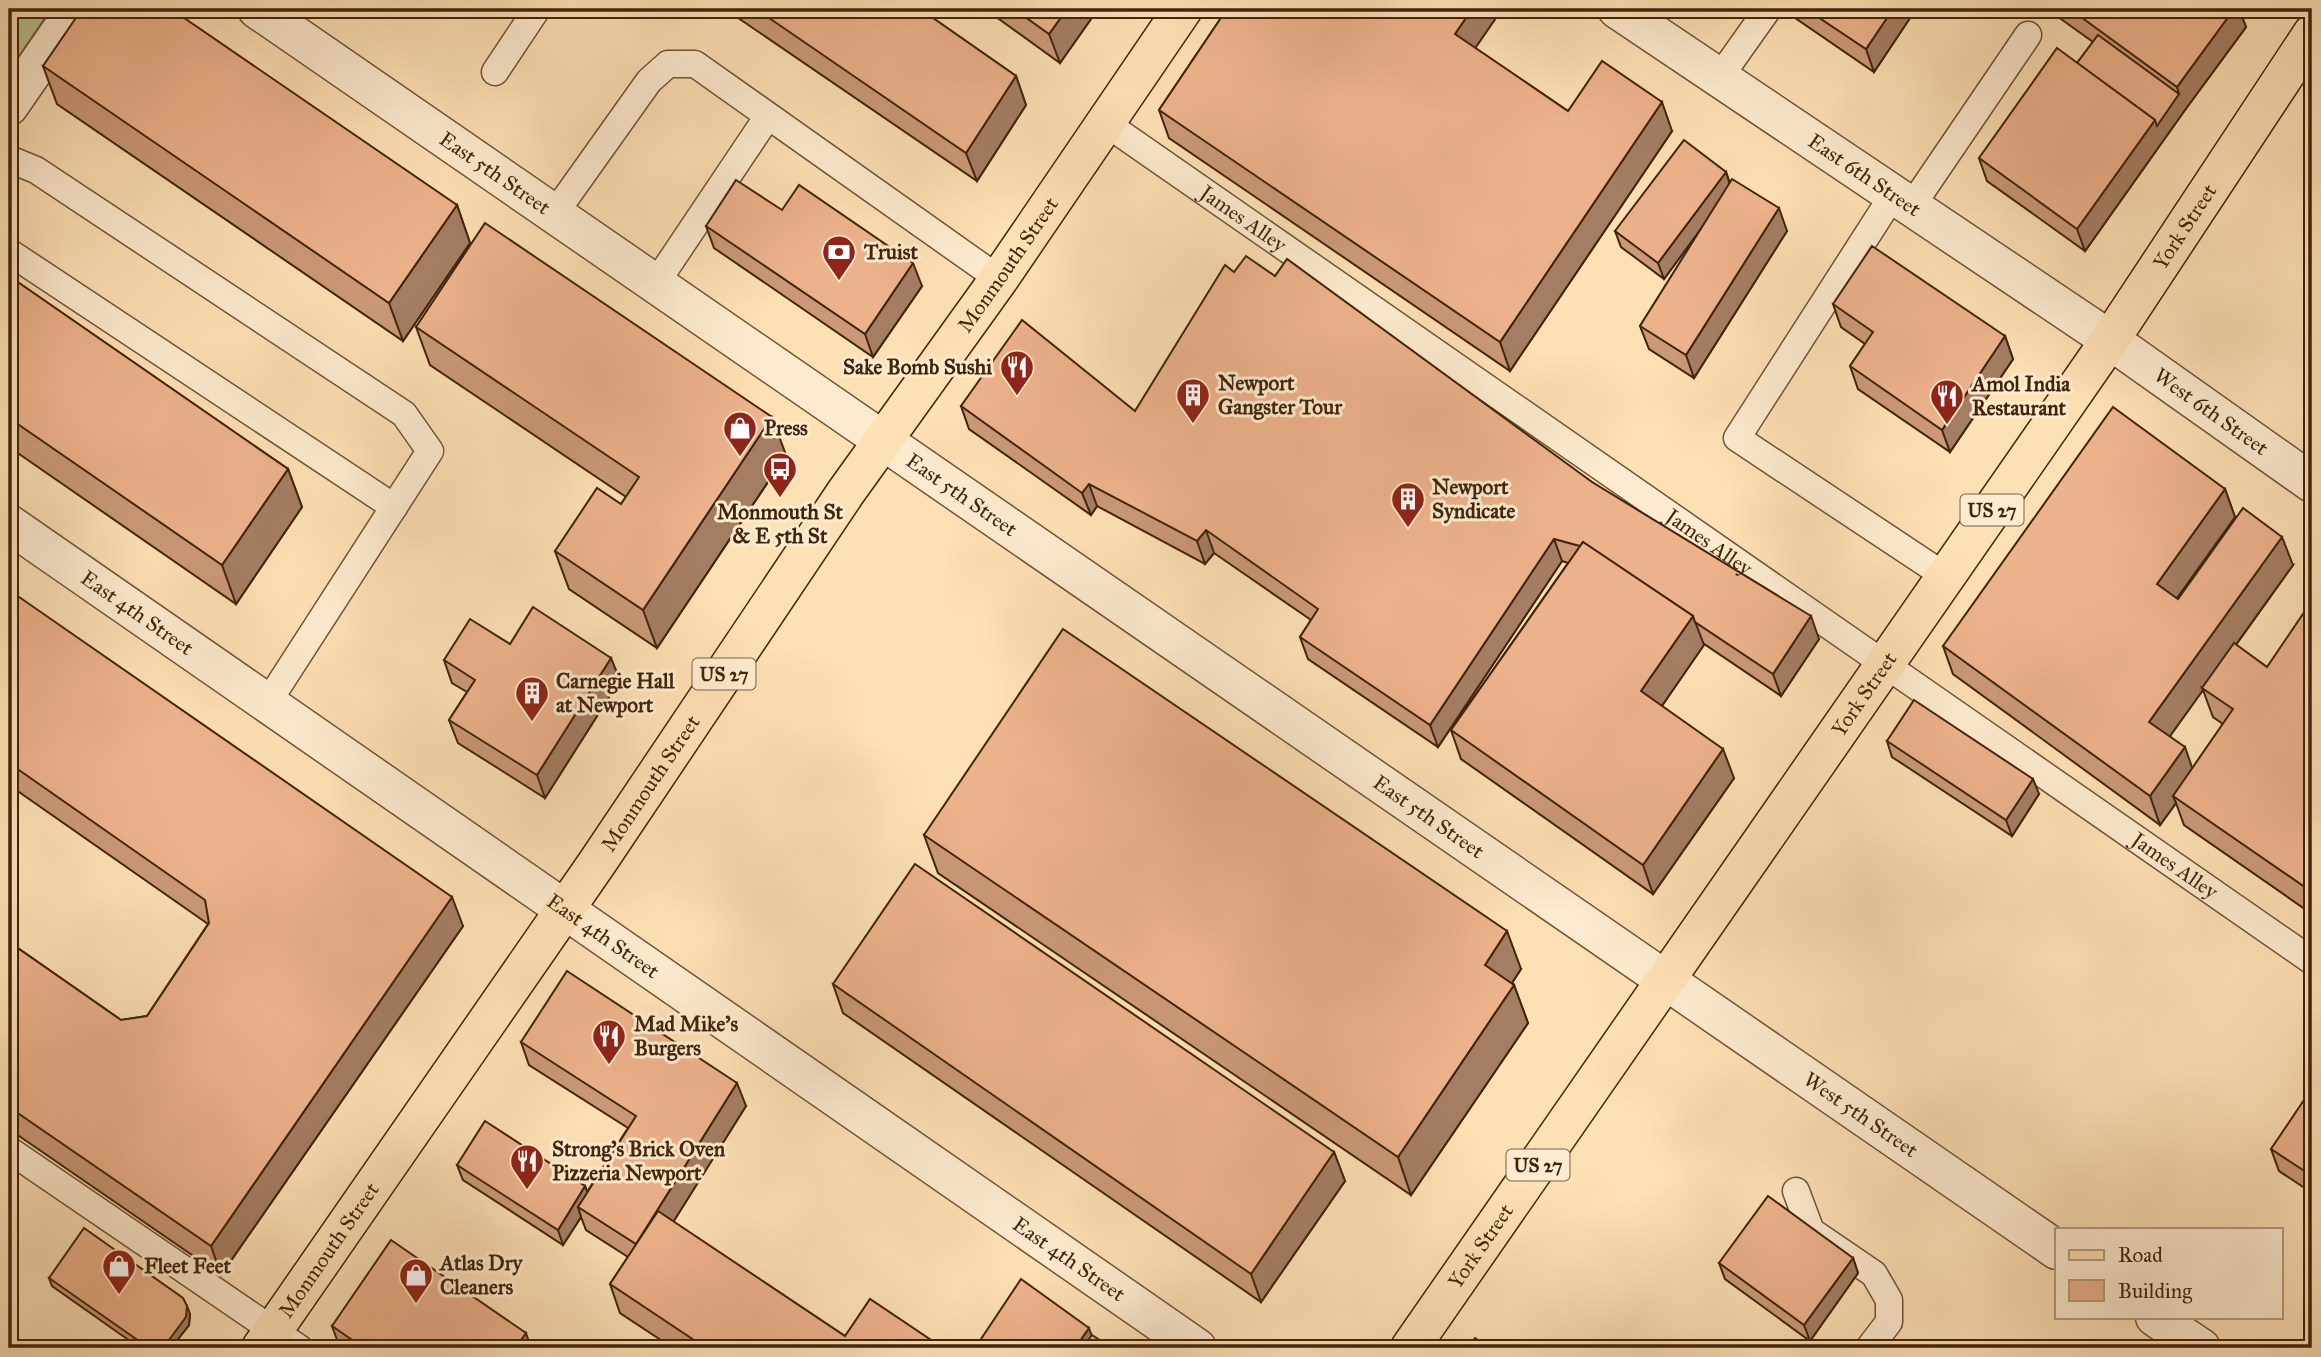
<svg xmlns="http://www.w3.org/2000/svg" width="2321" height="1357" viewBox="0 0 2321 1357" font-family="'IM FELL Great Primer',serif">
  <rect width="100%" height="100%" fill="#fee0b5"/>
  <filter id="stains"><feTurbulence type="fractalNoise" baseFrequency=".00286" numOctaves="4"/><feColorMatrix values="0 0 0 0 .2 0 0 0 0 .09 0 0 0 0 .02 0 0 0 .5 -.17"/></filter>
  <radialGradient id="worn" r=".72"><stop offset=".6" stop-color="#630" stop-opacity="0"/><stop offset="1" stop-color="#630" stop-opacity=".3"/></radialGradient>
  <path fill="#bcc390" stroke="#7e744e" stroke-width="2" d="M25,9h26l-42,62v-41z"/>
  <g fill="none" stroke-linecap="round" stroke-linejoin="round">
    <g stroke="#705336" stroke-width="29">
      <g id="service">
        <path d="M495,72l42,-63"/>
        <path d="M1719,78l49,-69"/>
        <path id="s1" d="M1107,124l1205,837"/>
        <path d="M9,159l27,11 368,244 26,37 -162,251"/>
        <path d="M1893,195l-156,243 208,138"/>
        <path d="M1911,207l117,-172"/>
        <path d="M555,213l94,-132 19,-17h27l304,215"/>
        <path d="M9,252l385,255"/>
        <path d="M656,283l112,-167"/>
        <path d="M9,1150l290,198"/>
        <path d="M1796,1191l15,40 63,43 15,26v22l-20,26"/>
      </g>
    </g>
    <g stroke="#705336" stroke-width="41">
      <g id="minor">
        <path d="M9,106l67,-97"/>
        <path id="s2" d="M2110,340l202,143"/>
      </g>
    </g>
    <g stroke="#705336" stroke-width="41">
      <g id="tertiary">
        <path id="s3" d="M257,9l1800,1241"/>
        <path id="s4" d="M1617,9l493,331"/>
        <path id="s5" d="M9,524l1188,824"/>
        <path d="M2155,1317l46,31"/>
      </g>
    </g>
    <g stroke="#41240c" stroke-width="41">
      <g id="primary">
        <path id="s6" d="M261,1348l336,-485 249,-371 153,-213 184,-270"/>
        <path id="s7" d="M1410,1348l700,-1008 202,-306"/>
      </g>
    </g>
    <use href="#service" stroke="#feebcf" stroke-width="26"/>
    <use href="#minor" stroke="#feebcf" stroke-width="38"/>
    <use href="#tertiary" stroke="#feebcf" stroke-width="38"/>
    <use href="#primary" stroke="#fee0b5" stroke-width="38"/>
  </g>
  <g fill="#cb9978" stroke="#41240c" stroke-width="2" fill-rule="evenodd">
    <path d="M725,9h195l96,67 10,29 -49,76z"/>
    <path d="M985,9h113l-38,54z"/>
    <path d="M1227,9h275l-27,39 93,63 104,20 -162,240 -341,-233 -10,-28z"/>
    <path d="M1784,9h132l-42,63 -89,-61z"/>
    <path d="M2047,9h192l7,18 -61,83 -100,141 -98,-70 -8,-23 98,-95 16,-21z"/>
    <path d="M43,66l414,139 13,38 -67,98 -346,-237z"/>
    <path d="M1726,172l4,11 57,48 -93,147 -45,-29 -9,-23 64,-101 -40,54 -43,-32 -6,-16z"/>
    <path d="M782,210l140,76 -49,71 -159,-109 -8,-22z"/>
    <path d="M1234,272l41,4 317,206 227,157 -38,57 -77,-52 -42,62 72,72 -81,116 -192,-135 -10,-29 117,-167 -6,-2 -124,186 -130,-88 -8,-22 11,-17 -97,-67 -9,11 -108,-58 -6,9 -122,-86 -8,-23 174,5z"/>
    <path d="M9,276l279,193 14,38 -66,97 -227,-157z"/>
    <path d="M1833,304l172,32 8,23 -63,93 -92,-63 -8,-23 15,-22 -24,-17z"/>
    <path d="M416,327l370,128 -129,193 -88,-59 -14,-38 66,-47 5,-7 -196,-132z"/>
    <path d="M2225,489l10,28 -58,81 116,-33 -57,80 31,22 45,-51v298l-128,-89 -8,-22 -16,22 -207,-151 -10,-28zM2203,690l10,27 10,7 -31,45 -22,-33z"/>
    <path d="M9,590l454,336 -242,349 -212,-146v-187l112,78 26,-4 61,-92 -199,-139z"/>
    <path d="M510,644l110,36 -75,118 -87,-55 -9,-23 18,-28 -15,-9 -8,-23z"/>
    <path d="M1887,741l152,53 -27,42 -120,-79z"/>
    <path d="M924,835l597,134 -9,14 2,2 14,38 -117,172 -473,-322z"/>
    <path d="M833,984l501,168 11,29 -84,121 -418,-289z"/>
    <path d="M521,1042l225,64 -73,116 172,114 98,12h-270l-53,-35 -10,-29 18,-27 -42,-27 -5,-13 -18,28 -100,-65 -6,-15 128,21 2,6 41,-64 -99,-63z"/>
    <path d="M2312,1096v97l-33,-22 -8,-22z"/>
    <path d="M1853,1258l5,15 -48,68 -85,-62 -6,-16z"/>
    <path d="M49,1278l141,36 -1,11 -18,23h-31l-88,-62z"/>
    <path d="M332,1326l199,22h-191z"/>
  </g>
  <g fill="#a57d62" stroke="#41240c" stroke-width="2">
    <path d="M1067,9h31l-38,54 -11,-29z"/>
    <path d="M1472,9h30l-37,54 -10,-29z"/>
    <path d="M1893,9h23l-42,63 -8,-23z"/>
    <path d="M2234,9h5l7,18 -61,83 -100,141 -8,-22 78,-109 24,-26 -2,-7z"/>
    <path d="M1016,76l10,29 -49,76 -11,-28z"/>
    <path d="M1662,102l10,29 -162,240 -10,-29z"/>
    <path d="M1726,172l5,16 -67,91 -6,-16z"/>
    <path d="M457,205l13,38 -67,98 -14,-38z"/>
    <path d="M1779,208l8,23 -93,147 -8,-23z"/>
    <path d="M913,263l9,23 -49,71 -8,-23z"/>
    <path d="M2005,336l8,23 -63,93 -8,-22z"/>
    <path d="M772,417l14,38 -129,193 -14,-38z"/>
    <path d="M288,469l14,38 -66,97 -14,-39z"/>
    <path d="M1089,484l8,22 -6,9 -9,-22z"/>
    <path d="M2225,489l10,28 -68,95 -10,-28z"/>
    <path d="M1206,530l8,23 -9,11 -8,-23z"/>
    <path d="M2282,537l11,28 -89,124 -2,-1 1,2 -43,60 -11,-28z"/>
    <path d="M1554,539l8,22 -124,186 -8,-22z"/>
    <path d="M1693,616l11,29 -52,75 -11,-29z"/>
    <path d="M1811,616l8,23 -38,57 -8,-22z"/>
    <path d="M611,658l9,22 -75,118 -8,-23z"/>
    <path d="M2185,747l10,29 -22,20 3,7 -16,22 -10,-29z"/>
    <path d="M1723,749l11,29 -81,116 -10,-29z"/>
    <path d="M2033,779l6,15 -27,42 -6,-16z"/>
    <path d="M452,897l11,29 -242,349 -10,-29z"/>
    <path d="M1507,931l14,38 -22,34 -14,-38z"/>
    <path d="M1514,985l14,38 -117,172 -13,-38z"/>
    <path d="M737,1083l9,23 -101,161 -9,-23z"/>
    <path d="M1334,1152l11,29 -84,121 -10,-28z"/>
    <path d="M585,1186l6,16 -13,5 3,10 -18,28 -5,-15z"/>
    <path d="M1853,1258l5,15 -48,68 -6,-16z"/>
    <path d="M187,1306l3,8 -1,11 -18,23h-8z"/>
    <path d="M1089,1328l7,20h-21z"/>
    <path d="M526,1333l5,15h-16z"/>
  </g>
  <g fill="#ecb28c" stroke="#41240c" stroke-width="2">
    <path d="M82,9h89l286,196 -68,98 -346,-237z"/>
    <path d="M756,9h164l96,67 -50,77z"/>
    <path d="M1014,9h53l-18,25z"/>
    <path d="M1227,9h245l-17,25 113,77 34,-50 60,41 -162,240 -341,-232z"/>
    <path d="M1806,9h87l-27,40z"/>
    <path d="M2070,9h164l-57,78z"/>
    <path d="M2098,35l81,59 -22,32 -2,-6 -78,-57z"/>
    <path d="M2057,48l98,72 -78,109 -98,-71z"/>
    <path d="M1684,140l42,32 -68,91 -43,-32z"/>
    <path d="M1732,179l47,29 -93,147 -46,-29z"/>
    <path d="M736,180l46,30 17,-25 114,78 -48,71 -159,-108z"/>
    <path d="M485,223l287,194 -129,193 -88,-59 42,-63 24,16 18,-27 -223,-150z"/>
    <path d="M1872,246l133,90 -63,94 -92,-64 23,-34 -40,-28z"/>
    <path d="M1246,256l29,20 12,-17 305,223 219,134 -38,58 -78,-52 -2,-6 -110,-74 -3,4 -26,-7 -124,186 -130,-88 18,-28 -112,-79 -9,11 -108,-57 -7,9 -121,-87 61,-86 113,91 90,-146 9,7z"/>
    <path d="M9,276l279,193 -66,96 -213,-147z"/>
    <path d="M2113,407l112,82 -68,95 21,15 65,-91 39,29 -133,185 36,25 -35,49 -207,-150z"/>
    <path d="M1583,542l110,74 -52,75 82,58 -80,116 -192,-135z"/>
    <path d="M9,590l443,307 -241,349 -202,-139v-165l112,78 26,-4 62,-93 -4,-23 -196,-137z"/>
    <path d="M533,607l78,51 -74,117 -88,-55 26,-40 -31,-20 26,-41 40,25z"/>
    <path d="M2305,611l7,5v276l-139,-96 60,-87 -31,-21 32,-45 33,24z"/>
    <path d="M1063,629l444,302 -22,34 29,20 -116,172 -474,-322z"/>
    <path d="M1914,700l119,79 -27,41 -119,-79z"/>
    <path d="M915,864l419,288 -83,122 -418,-290z"/>
    <path d="M567,971l170,112 -101,161 -58,-37 58,-91 -115,-74z"/>
    <path d="M2308,1094l4,2v80l-41,-27z"/>
    <path d="M485,1121l100,65 -27,44 -101,-65z"/>
    <path d="M1768,1196l85,62 -49,67 -85,-62z"/>
    <path d="M658,1211l187,125 25,-37 73,49h-237l-96,-64z"/>
    <path d="M84,1228l99,70 4,8 -1,11 -23,31h-14l-100,-70z"/>
    <path d="M391,1240l135,93 -11,15h-151l-32,-22z"/>
    <path d="M1021,1279l68,49 -14,20h-100z"/>
    <path d="M1092,1335l20,13h-30z"/>
    <path d="M1475,1338l15,10h-22z"/>
  </g>
  <defs>
    <g id="bank-pin" transform="scale(1.75)"><path d="M0 17L-7.5 6A9.5 9.5 0 1 1 7.5 6Z" fill="#8f2418" stroke="#feebcf"/><path d="M-6-4H6V4H-6ZM0-2.3a2.3 2.3 0 1 0 0 4.6a2.3 2.3 0 1 0 0-4.6Z" fill="#fff"/></g>
    <g id="restaurant-pin" transform="scale(1.75)"><path d="M0 17L-7.5 6A9.5 9.5 0 1 1 7.5 6Z" fill="#8f2418" stroke="#feebcf"/><path d="M-5-6h1v4h1v-4h1v4h1v-4h1v5L-1.5 .5V6h-2V.5L-5-1ZM5-6V6H3V1.5H1.5Q1.5-4 5-6Z" fill="#fff"/></g>
    <g id="building-pin" transform="scale(1.75)"><path d="M0 17L-7.5 6A9.5 9.5 0 1 1 7.5 6Z" fill="#8f2418" stroke="#feebcf"/><path d="M-4-6H4V6H1V3H-1V6H-4ZM-2.5-4.3h1.7v1.8h-1.7ZM.8-4.3h1.7v1.8H.8ZM-2.5-1h1.7V.8h-1.7ZM.8-1h1.7V.8H.8Z" fill="#fff"/></g>
    <g id="shop-pin" transform="scale(1.75)"><path d="M0 17L-7.5 6A9.5 9.5 0 1 1 7.5 6Z" fill="#8f2418" stroke="#feebcf"/><path d="M-5-2.5h2.3a2.7 3.5 0 0 1 5.4 0H5L5.5 6h-11ZM-1.5-2.5h3a1.5 2.3 0 0 0-3 0Z" fill="#fff"/></g>
    <g id="bus-pin" transform="scale(1.75)"><path d="M0 17L-7.5 6A9.5 9.5 0 1 1 7.5 6Z" fill="#8f2418" stroke="#feebcf"/><path d="M-5-6H5V4H4V6H2V4H-2V6H-4V4H-5ZM-3.5-4V0h7V-4ZM-3.5 1.2v1.5H-2V1.2ZM2 1.2v1.5H3.5V1.2Z" fill="#fff"/></g>
  </defs>
  <g fill-rule="evenodd">
    <use href="#bank-pin" x="839" y="252"/>
    <use href="#restaurant-pin" x="1017" y="367"/>
    <use href="#building-pin" x="1193" y="395"/>
    <use href="#restaurant-pin" x="1947" y="396"/>
    <use href="#shop-pin" x="740" y="428"/>
    <use href="#bus-pin" x="780" y="469"/>
    <use href="#building-pin" x="1408" y="499"/>
    <use href="#building-pin" x="532" y="693"/>
    <use href="#restaurant-pin" x="609" y="1036"/>
    <use href="#restaurant-pin" x="527" y="1161"/>
    <use href="#shop-pin" x="119" y="1266"/>
    <use href="#shop-pin" x="416" y="1275"/>
  </g>
  <g text-anchor="middle" stroke-width="6" stroke-linejoin="round" paint-order="stroke">
    <g fill="#feebcf" stroke="#7a6046" stroke-width="2">
      <rect x="1960.5" y="494.5" width="63" height="31" rx="5"/>
      <rect x="692.5" y="658.5" width="63" height="31" rx="5"/>
      <rect x="1506.5" y="1149.5" width="63" height="31" rx="5"/>
    </g>
    <g font-size="19" font-weight="bold" fill="#41240c">
      <text x="1992" y="517">US 27</text>
      <text x="724" y="681">US 27</text>
      <text x="1538" y="1172">US 27</text>
    </g>
    <g font-size="21" fill="#41240c" stroke="#feebcf">
      <text dy="7" stroke="none"><textPath href="#s3" startOffset="289">East 5th Street</textPath></text>
      <text dy="7" stroke="none"><textPath href="#s4" startOffset="298">East 6th Street</textPath></text>
      <text dy="7" stroke="none"><textPath href="#s1" startOffset="166">James Alley</textPath></text>
      <text dy="7" stroke="none"><textPath href="#s7" startOffset="1363">York Street</textPath></text>
      <text dy="7" stroke="none"><textPath href="#s6" startOffset="1316">Monmouth Street</textPath></text>
      <text dy="7" stroke="none"><textPath href="#s2" startOffset="124">West 6th Street</textPath></text>
      <text dy="7" stroke="none"><textPath href="#s3" startOffset="856">East 5th Street</textPath></text>
      <text dy="7" stroke="none"><textPath href="#s1" startOffset="733">James Alley</textPath></text>
      <text dy="7" stroke="none"><textPath href="#s5" startOffset="156">East 4th Street</textPath></text>
      <text dy="7" stroke="none"><textPath href="#s7" startOffset="796">York Street</textPath></text>
      <text dy="7" stroke="none"><textPath href="#s6" startOffset="686">Monmouth Street</textPath></text>
      <text dy="7" stroke="none"><textPath href="#s3" startOffset="1423">East 5th Street</textPath></text>
      <text dy="7" stroke="none"><textPath href="#s1" startOffset="1300">James Alley</textPath></text>
      <text dy="7" stroke="none"><textPath href="#s5" startOffset="723">East 4th Street</textPath></text>
      <text dy="7" stroke="none"><textPath href="#s3" startOffset="1948">West 5th Street</textPath></text>
      <text dy="7" stroke="none"><textPath href="#s7" startOffset="124">York Street</textPath></text>
      <text dy="7" stroke="none"><textPath href="#s6" startOffset="119">Monmouth Street</textPath></text>
      <text dy="7" stroke="none"><textPath href="#s5" startOffset="1290">East 4th Street</textPath></text>
    </g>
    <g font-size="21" font-weight="bold" fill="#41240c" stroke="#feebcf" text-anchor="start">
      <text x="864" y="259">Truist</text>
      <text x="992" y="374" text-anchor="end">Sake Bomb Sushi</text>
      <text x="1218" y="390">Newport<tspan x="1218" dy="24">Gangster Tour</tspan></text>
      <text x="1972" y="391">Amol India<tspan x="1972" dy="24">Restaurant</tspan></text>
      <text x="764" y="435">Press</text>
      <text x="1432" y="494">Newport<tspan x="1432" dy="24">Syndicate</tspan></text>
      <text x="780" y="519" text-anchor="middle">Monmouth St<tspan x="780" dy="24">&amp; E 5th St</tspan></text>
      <text x="556" y="688">Carnegie Hall<tspan x="556" dy="24">at Newport</tspan></text>
      <text x="634" y="1031">Mad Mike’s<tspan x="634" dy="24">Burgers</tspan></text>
      <text x="552" y="1156">Strong’s Brick Oven<tspan x="552" dy="24">Pizzeria Newport</tspan></text>
      <text x="440" y="1270">Atlas Dry<tspan x="440" dy="24">Cleaners</tspan></text>
      <text x="144" y="1273">Fleet Feet</text>
    </g>
  </g>
  <rect width="2321" height="1357" fill="none" stroke="#fee0b5" stroke-width="35"/>
  <rect x="10" y="10" width="2300" height="1336" fill="none" stroke="#41240c" stroke-width="3.5"/>
  <rect x="18" y="18" width="2286" height="1322" fill="none" stroke="#41240c" stroke-width="2"/>
  <rect x="2055" y="1228" width="228" height="91" fill="#feebcf" stroke="#b29b81" stroke-width="2"/>
  <rect x="2069" y="1250" width="35" height="10" fill="#fee0b5" stroke="#b29b81" stroke-width="2"/>
  <text x="2118" y="1262" font-size="21" fill="#41240c">Road</text>
  <rect x="2069" y="1280" width="35" height="21" fill="#ecb28c" stroke="#b29b81" stroke-width="2"/>
  <text x="2118" y="1298" font-size="21" fill="#41240c">Building</text>
  <rect width="100%" height="100%" filter="url(#stains)"/>
  <rect width="100%" height="100%" fill="url(#worn)"/>
</svg>
